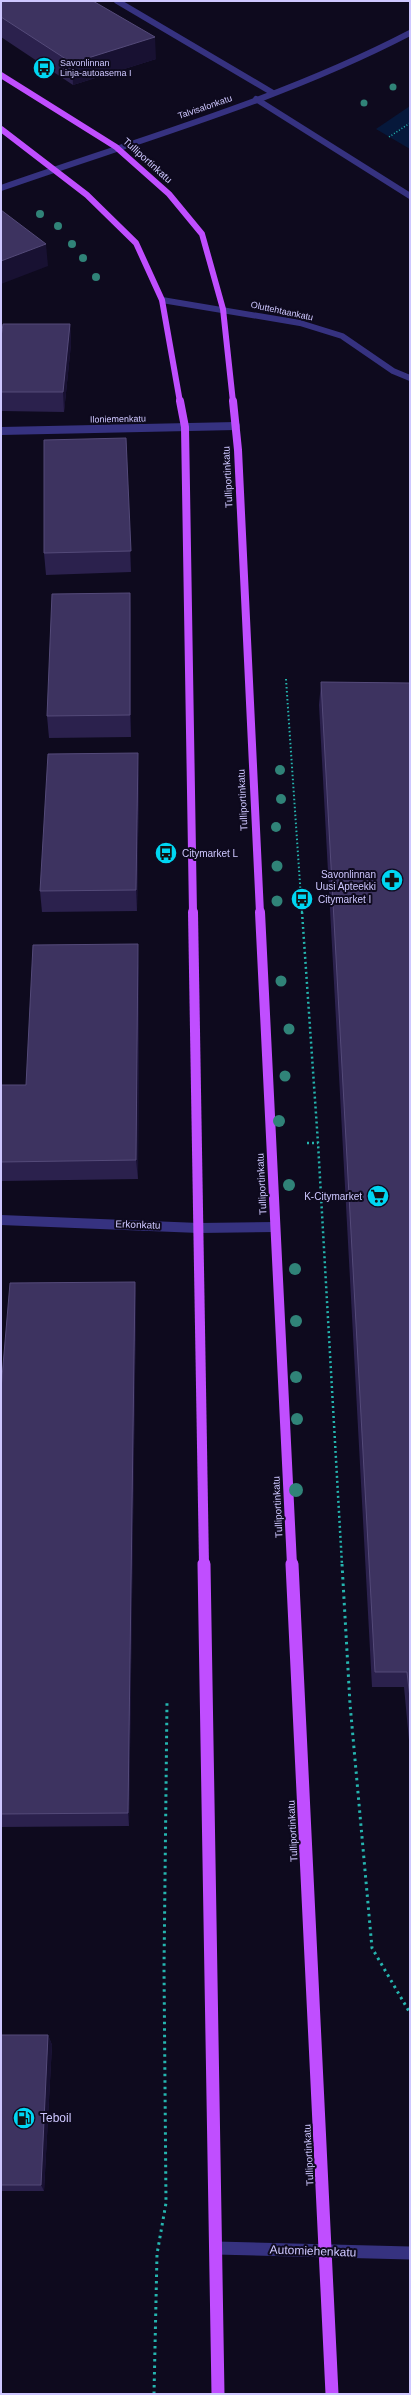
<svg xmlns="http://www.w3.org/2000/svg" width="411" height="2395" viewBox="0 0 411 2395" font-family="Arial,sans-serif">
  <rect width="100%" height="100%" fill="#0e0a1e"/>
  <path fill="#06183b" d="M410,106v43l-34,-20z"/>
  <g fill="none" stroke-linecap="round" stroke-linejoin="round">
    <path stroke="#25b5af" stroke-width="1.5" stroke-dasharray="1 2" stroke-linecap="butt" d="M389,137l21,-14"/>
    <path stroke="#25b5af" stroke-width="2" stroke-dasharray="1.5 2.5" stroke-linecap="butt" d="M286,679l16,234"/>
    <g stroke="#25b5af" stroke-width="2.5" stroke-dasharray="2 3" stroke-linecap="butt">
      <path d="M302,912l16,231 24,422"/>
      <path d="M307,1143h11"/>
    </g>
    <g stroke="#25b5af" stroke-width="3" stroke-dasharray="2.5 4" stroke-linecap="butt">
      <path d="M342,1564l8,140 22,244 38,65"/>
      <path d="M154,2394l3,-140 9,-51 -2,-235 3,-267"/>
    </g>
    <g stroke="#363280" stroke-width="6">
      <path d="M117,1l156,92"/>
      <path d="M256,99l154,97"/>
      <path d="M1,188c137,-48 280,-88 409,-155"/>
      <path d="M162,300l138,23 42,13 51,35 17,7"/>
    </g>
    <path stroke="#363280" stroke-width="8" d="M1,431l235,-5"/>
    <path stroke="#363280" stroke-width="10" d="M1,1220l198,8 76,-1"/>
    <path stroke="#363280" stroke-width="13" d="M216,2248l194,5"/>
    <g stroke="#c04eff" stroke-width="6">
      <path d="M1,75l115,72 53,47 33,40 21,75 10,93"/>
      <path d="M1,129l86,66 49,48 26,57 18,102"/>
    </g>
    <g stroke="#c04eff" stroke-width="8">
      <path d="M180,401l5,26 8,486"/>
      <path d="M233,401l5,49 22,463"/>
    </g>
    <g stroke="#c04eff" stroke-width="10">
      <path d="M193,912l11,653"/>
      <path d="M260,912l32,653"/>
    </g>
    <g stroke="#c04eff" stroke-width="13">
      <path d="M204,1564l14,830"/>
      <path d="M292,1564l40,830"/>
    </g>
  </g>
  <g fill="#308378">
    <circle cx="393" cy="87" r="3.5"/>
    <circle cx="364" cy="103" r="3.5"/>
    <circle cx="40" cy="214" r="4"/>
    <circle cx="58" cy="226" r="4"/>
    <circle cx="72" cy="244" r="4"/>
    <circle cx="83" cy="258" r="4"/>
    <circle cx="96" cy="277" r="4"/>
    <circle cx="280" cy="770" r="5"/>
    <circle cx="281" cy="799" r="5"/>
    <circle cx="276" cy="827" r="5"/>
    <circle cx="277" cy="866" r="5.5"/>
    <circle cx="277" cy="901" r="5.5"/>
    <circle cx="281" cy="981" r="5.5"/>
    <circle cx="289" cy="1029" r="5.5"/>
    <circle cx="285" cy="1076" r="5.5"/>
    <circle cx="279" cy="1121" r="6"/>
    <circle cx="289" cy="1185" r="6"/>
    <circle cx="295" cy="1269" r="6"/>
    <circle cx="296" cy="1321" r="6"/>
    <circle cx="296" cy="1377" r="6"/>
    <circle cx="297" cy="1419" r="6"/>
    <circle cx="296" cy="1490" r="7"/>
  </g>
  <g fill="#2b214d">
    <path d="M1,1l155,58 -83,26 -72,-48z"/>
    <path d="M70,324l1,20 -7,68 -63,-1v-74z"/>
    <path d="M126,438l5,134 -85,3 -2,-22z"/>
    <path d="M131,614v123l-82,1 -2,-22z"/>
    <path d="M321,682l89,1v1068l-6,-64h-32l-53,-982z"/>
    <path d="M139,775l-2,136 -95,1 -2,-21z"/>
    <path d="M139,965l-1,214 -137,2v-96h25z"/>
    <path d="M135,1282l1,19 -7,525 -128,1v-438z"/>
    <path d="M1,2035h47l4,10 -8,146h-43z"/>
  </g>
  <g fill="#181132">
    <path d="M155,37l1,22 -83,26 -1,-22z"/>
    <path d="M46,244l2,22 -47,18v-23z"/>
    <path d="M70,324l1,20 -7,68 -1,-20z"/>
    <path d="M130,593l1,21v123l-1,-22z"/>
    <path d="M138,753l1,22 -2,136 -1,-21z"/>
    <path d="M138,944l1,21 -1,214 -2,-19z"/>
    <path d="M135,1282l1,19 -7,525 -1,-13z"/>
    <path d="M48,2035l4,10 -8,146 -3,-6z"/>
  </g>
  <g fill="#3d3360" stroke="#544a79">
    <path d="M1,1h92l62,36 -83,26 -71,-46z"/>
    <path d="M1,210l45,34 -45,17z"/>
    <path d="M3,324h67l-7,68h-62v-55z"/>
    <path d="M126,438l5,113 -87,2v-113z"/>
    <path d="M130,593v122l-83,1 5,-122z"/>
    <path d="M321,682l89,1v1015l-3,-26h-32z"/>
    <path d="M138,753l-2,137 -96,1 8,-137z"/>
    <path d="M138,944l-2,216 -135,2v-77h25l7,-140z"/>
    <path d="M135,1282l-7,531 -127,1v-425l9,-106z"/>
    <path d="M1,2035h47l-7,150h-40z"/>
  </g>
  <defs>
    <g id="bus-disc" transform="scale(1.15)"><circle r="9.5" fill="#00d6f2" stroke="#0e0a1e"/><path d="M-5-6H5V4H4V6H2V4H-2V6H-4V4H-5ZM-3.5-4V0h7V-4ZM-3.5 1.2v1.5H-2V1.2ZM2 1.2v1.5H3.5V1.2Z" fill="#111"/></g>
    <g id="pharmacy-disc" transform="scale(1.15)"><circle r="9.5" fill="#00d6f2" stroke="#0e0a1e"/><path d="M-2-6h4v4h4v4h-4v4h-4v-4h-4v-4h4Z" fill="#111"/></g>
    <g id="supermarket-disc" transform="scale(1.15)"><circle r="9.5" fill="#00d6f2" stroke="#0e0a1e"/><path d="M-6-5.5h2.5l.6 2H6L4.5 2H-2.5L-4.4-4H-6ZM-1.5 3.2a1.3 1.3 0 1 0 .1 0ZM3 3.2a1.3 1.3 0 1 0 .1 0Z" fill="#111"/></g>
    <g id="fuel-disc" transform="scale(1.15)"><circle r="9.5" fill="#00d6f2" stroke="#0e0a1e"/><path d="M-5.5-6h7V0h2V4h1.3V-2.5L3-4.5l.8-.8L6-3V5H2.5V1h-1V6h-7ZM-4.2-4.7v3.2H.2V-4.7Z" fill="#111"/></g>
  </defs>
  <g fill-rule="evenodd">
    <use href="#bus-disc" x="44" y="68"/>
    <use href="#bus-disc" x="166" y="853"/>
    <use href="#pharmacy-disc" x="392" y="880"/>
    <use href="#bus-disc" x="302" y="899"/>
    <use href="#supermarket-disc" x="378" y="1196"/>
    <use href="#fuel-disc" x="24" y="2118"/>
  </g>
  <g text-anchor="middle" stroke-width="4" stroke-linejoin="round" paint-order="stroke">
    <g font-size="9" fill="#cec7ff" stroke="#0e0a1e" text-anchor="start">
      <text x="60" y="66">Savonlinnan<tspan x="60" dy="10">Linja-autoasema I</tspan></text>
    </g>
    <g font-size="9" fill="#cec7ff" stroke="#0e0a1e">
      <text transform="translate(205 107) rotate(-19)" y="3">Talvisalonkatu</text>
      <text transform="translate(282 311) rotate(12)" y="3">Oluttehtaankatu</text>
      <text transform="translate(118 419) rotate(-1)" y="3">Iloniemenkatu</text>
    </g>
    <g font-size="10" fill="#cec7ff" stroke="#0e0a1e">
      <text transform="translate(148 160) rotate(42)" y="4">Tulliportinkatu</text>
      <text transform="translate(227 477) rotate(-93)" y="4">Tulliportinkatu</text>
      <text transform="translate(242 800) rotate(-93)" y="4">Tulliportinkatu</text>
      <text transform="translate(261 1184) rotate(-93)" y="4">Tulliportinkatu</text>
      <text transform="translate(138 1224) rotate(2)" y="4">Erkonkatu</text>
      <text transform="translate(277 1507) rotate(-93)" y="4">Tulliportinkatu</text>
      <text transform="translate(292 1831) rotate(-93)" y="4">Tulliportinkatu</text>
      <text transform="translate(308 2155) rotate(-93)" y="4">Tulliportinkatu</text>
    </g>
    <g font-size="10" fill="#cec7ff" stroke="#0e0a1e" text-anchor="start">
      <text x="182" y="857">Citymarket L</text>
      <text x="376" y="878" text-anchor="end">Savonlinnan<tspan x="376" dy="12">Uusi Apteekki</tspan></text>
      <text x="318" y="903">Citymarket I</text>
      <text x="362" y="1200" text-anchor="end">K-Citymarket</text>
    </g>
    <g font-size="12" fill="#cec7ff" stroke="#0e0a1e" text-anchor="start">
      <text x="40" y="2122">Teboil</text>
    </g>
    <g font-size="12" fill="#cec7ff" stroke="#0e0a1e">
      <text transform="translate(313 2251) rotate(2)" y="4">Automiehenkatu</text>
    </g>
  </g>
  <rect width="411" height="2395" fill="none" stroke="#cec7ff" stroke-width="4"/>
</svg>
